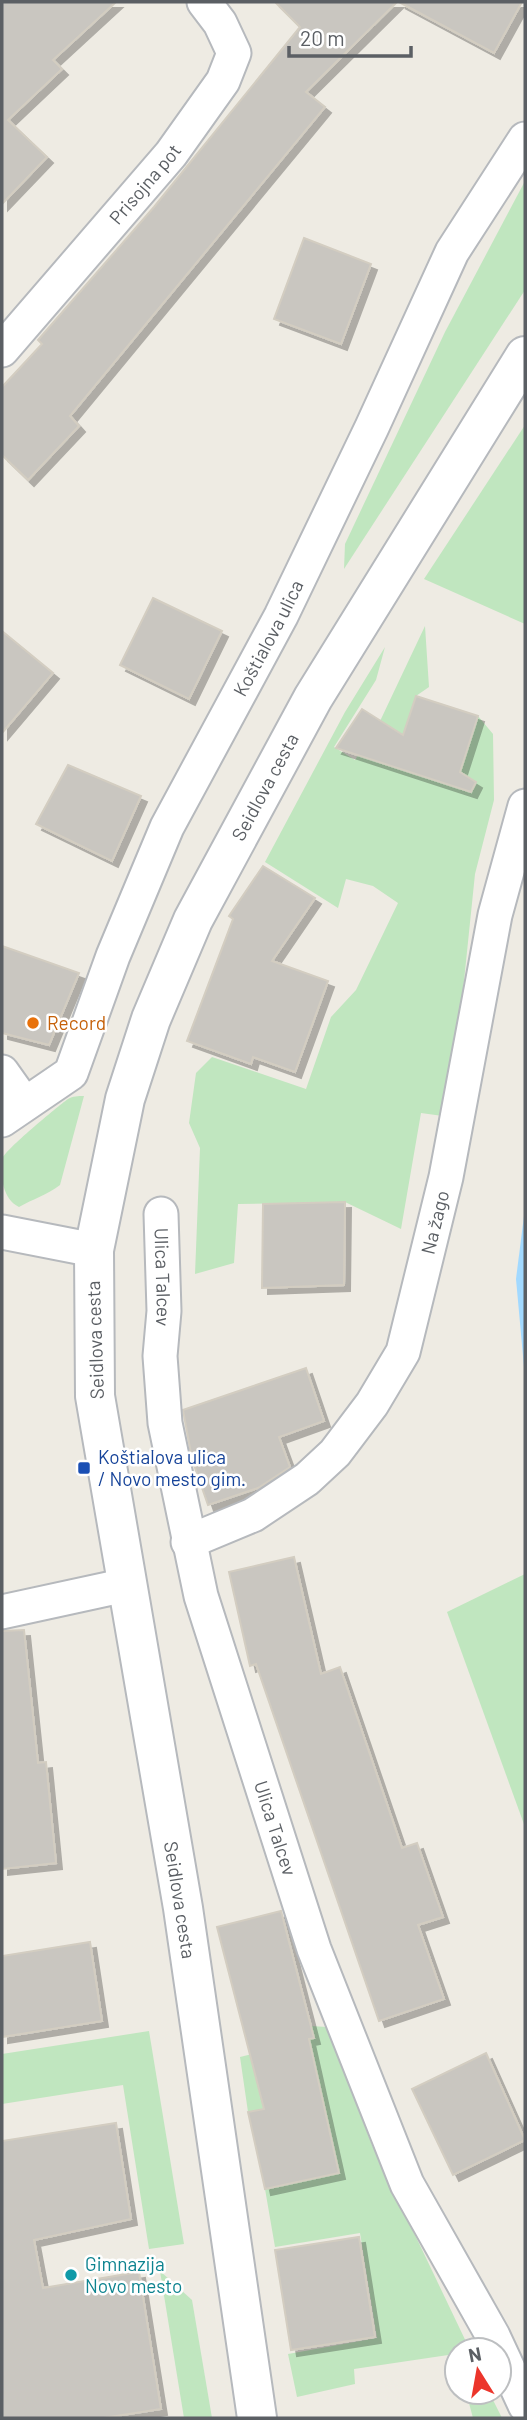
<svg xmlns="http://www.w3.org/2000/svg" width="527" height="2420" viewBox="0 0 527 2420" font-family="Barlow,sans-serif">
  <defs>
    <filter id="shadow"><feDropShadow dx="6" dy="6" stdDeviation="0" flood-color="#0004"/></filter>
  </defs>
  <rect width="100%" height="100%" fill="#eeebe3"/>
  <g fill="#c0e6bf">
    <path d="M525,181v109l-181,279 1,-25 100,-212z"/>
    <path d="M525,425v199l-101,-45z"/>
    <path d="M425,626l4,61 -13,9 -23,71 62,20 23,-71 15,18 1,66 -19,74 -25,243 -29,-4 -20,116 -56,-27 -107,2 -4,59 -39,11 5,-126 -11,-25 7,-50 16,-16 94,32 25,-72 25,-27 42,-87 -25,-17 -27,-7 -8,29 -73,-46 80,-150 40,-65 -9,33 -42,67 21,13 26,-41z"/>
    <path d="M84,1096l-24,89c-13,10 -27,14 -41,22 -16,-8 -19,-30 -17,-48 3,-9 55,-52 66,-60 5,-3 10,-3 16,-3z"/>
    <path d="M525,1574v253l-78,-215z"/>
    <path d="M311,2026l16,1 45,118 98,205h-13v9l-2,-5 -101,15 1,15 -58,13 -9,-43 89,-16 -17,-105 -85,14 -10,-58 73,-16 -16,-77 -74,16 -8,-55 74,-19z"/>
    <path d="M149,2031l35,213 -35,5 -26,-164 -121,19v-50z"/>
    <path d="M160,2271l32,29 20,118h-28z"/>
    <path d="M466,2392h23l13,26h-29z"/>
  </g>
  <path fill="#a2d9ff" d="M525,1208v170l-9,-99z"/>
  <g fill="#c9c6c0" stroke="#d3cdc1" stroke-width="2" filter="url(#shadow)">
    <path d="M2,2h114l-63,58 9,9 -54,51 39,37 -45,47z"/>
    <path d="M275,2h122l-91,90 19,15 -255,309 9,10 -51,54 -26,-25v-68l40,-43 -4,-4 116,-133 146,-180z"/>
    <path d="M399,2h123l-28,51z"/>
    <path d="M304,238l67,26 -30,80 -67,-25z"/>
    <path d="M153,598l69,33 -33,68 -69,-34z"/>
    <path d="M2,631l51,42 -51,60z"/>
    <path d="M416,696l62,20 -18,56 16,10 -5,10 -135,-44 26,-39 41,26z"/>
    <path d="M68,765l73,31 -29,65 -76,-37z"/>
    <path d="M263,866l52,32 -43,63 56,20 -33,91 -42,-15 -2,7 -64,-23 46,-122 -4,-3z"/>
    <path d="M2,946l77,27 -30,72 -47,-12z"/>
    <path d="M345,1202l-1,83 -82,3 1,-84z"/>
    <path d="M306,1368l18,53 -45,16 11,30 -32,21 -50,17 -16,-46 -9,-49z"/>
    <path d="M294,1557l27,117 19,-7 62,181 15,-5 26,74 -25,8 26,74 -65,22 -123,-357 -6,2 -21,-94z"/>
    <path d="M24,1630l14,133 8,-1 10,101 -54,6v-238z"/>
    <path d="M281,1911l33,127 -5,1 30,134 -74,16 -17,-77 16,-3 -47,-182z"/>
    <path d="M90,1942l12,79 -100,16v-81z"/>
    <path d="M486,2053l39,87 -72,35 -41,-86z"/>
    <path d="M116,2123l15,96 -97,21 9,48 96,-16 22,137 -58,9h-101v-277z"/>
    <path d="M359,2237l16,100 -84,13 -16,-100z"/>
  </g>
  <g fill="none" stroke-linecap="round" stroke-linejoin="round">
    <g stroke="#b6b9bd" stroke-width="37">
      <g id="minor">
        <path id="s1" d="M2,350l169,-196 52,-73 11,-28 -14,-30 -16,-21"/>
        <path d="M2,1072l22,31"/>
        <path id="s2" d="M2,1120l69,-47 42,-117 54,-129 114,-211 91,-189 80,-175 73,-113"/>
        <path id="s3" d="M161,1214l3,97 -4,45 5,67 36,173 113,353 93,235 86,152 32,69"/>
        <path d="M2,1232l92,18"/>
        <path id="s4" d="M188,1542l65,-27 54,-36 28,-26 37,-49 31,-52 43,-175 49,-262 30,-109"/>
        <path d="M2,1612l124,-27"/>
      </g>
    </g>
    <g stroke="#b6b9bd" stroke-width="42">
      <g id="tertiary">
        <path id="s5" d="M257,2418l-74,-510 -88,-512 -1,-146 31,-151 26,-80 42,-99 120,-222 212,-342"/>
      </g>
    </g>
    <use href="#minor" stroke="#fff" stroke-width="33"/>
    <use href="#tertiary" stroke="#fff" stroke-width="38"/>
  </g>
  <circle fill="#e8710a" stroke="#fff" stroke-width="2.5" cx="33" cy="1023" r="7"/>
  <rect fill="#1a4fb4" stroke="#fff" stroke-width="2.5" x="77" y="1461" width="14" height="14" rx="3.5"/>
  <circle fill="#0f9aa8" stroke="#fff" stroke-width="2.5" cx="71" cy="2275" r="7"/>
  <g text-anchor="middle" stroke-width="5" stroke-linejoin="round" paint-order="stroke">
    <g font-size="19" fill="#5b5f64" stroke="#fff">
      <text dy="7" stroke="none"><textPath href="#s1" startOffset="219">Prisojna pot</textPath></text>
      <text dy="7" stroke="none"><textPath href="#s2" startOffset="562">Koštialova ulica</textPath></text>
      <text dy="7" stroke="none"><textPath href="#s5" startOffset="1678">Seidlova cesta</textPath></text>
      <text dy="7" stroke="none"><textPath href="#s4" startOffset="429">Na žago</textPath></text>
      <text dy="7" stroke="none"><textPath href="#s3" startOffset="63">Ulica Talcev</textPath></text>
      <text transform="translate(95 1340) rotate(-92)" y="7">Seidlova cesta</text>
      <text dy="7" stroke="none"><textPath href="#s3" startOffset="630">Ulica Talcev</textPath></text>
      <text transform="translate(180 1900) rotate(81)" y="7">Seidlova cesta</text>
    </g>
    <g font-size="19" fill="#c56008" stroke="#fff" text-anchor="start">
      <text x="47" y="1030">Record</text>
    </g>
    <g font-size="19" fill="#164399" stroke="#fff" text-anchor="start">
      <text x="98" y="1464">Koštialova ulica<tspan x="98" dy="22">/ Novo mesto gim.</tspan></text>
    </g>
    <g font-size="19" fill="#0d838f" stroke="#fff" text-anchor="start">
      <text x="85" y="2271">Gimnazija<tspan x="85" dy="22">Novo mesto</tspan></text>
    </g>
  </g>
  <rect width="527" height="2420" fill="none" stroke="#5b5f64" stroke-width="7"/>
  <g transform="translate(478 2371) rotate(349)"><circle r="33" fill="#ffffff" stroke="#bdbfc1" stroke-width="2"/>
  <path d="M0-5L12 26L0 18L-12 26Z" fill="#ec352b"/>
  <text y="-10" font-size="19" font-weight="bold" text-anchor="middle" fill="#5b5f64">N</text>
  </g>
  <path d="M289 46v10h122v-10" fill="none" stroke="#5b5f64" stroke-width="3.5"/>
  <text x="300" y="46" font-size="21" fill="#5b5f64" stroke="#ffffff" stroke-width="5" paint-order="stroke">20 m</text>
</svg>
